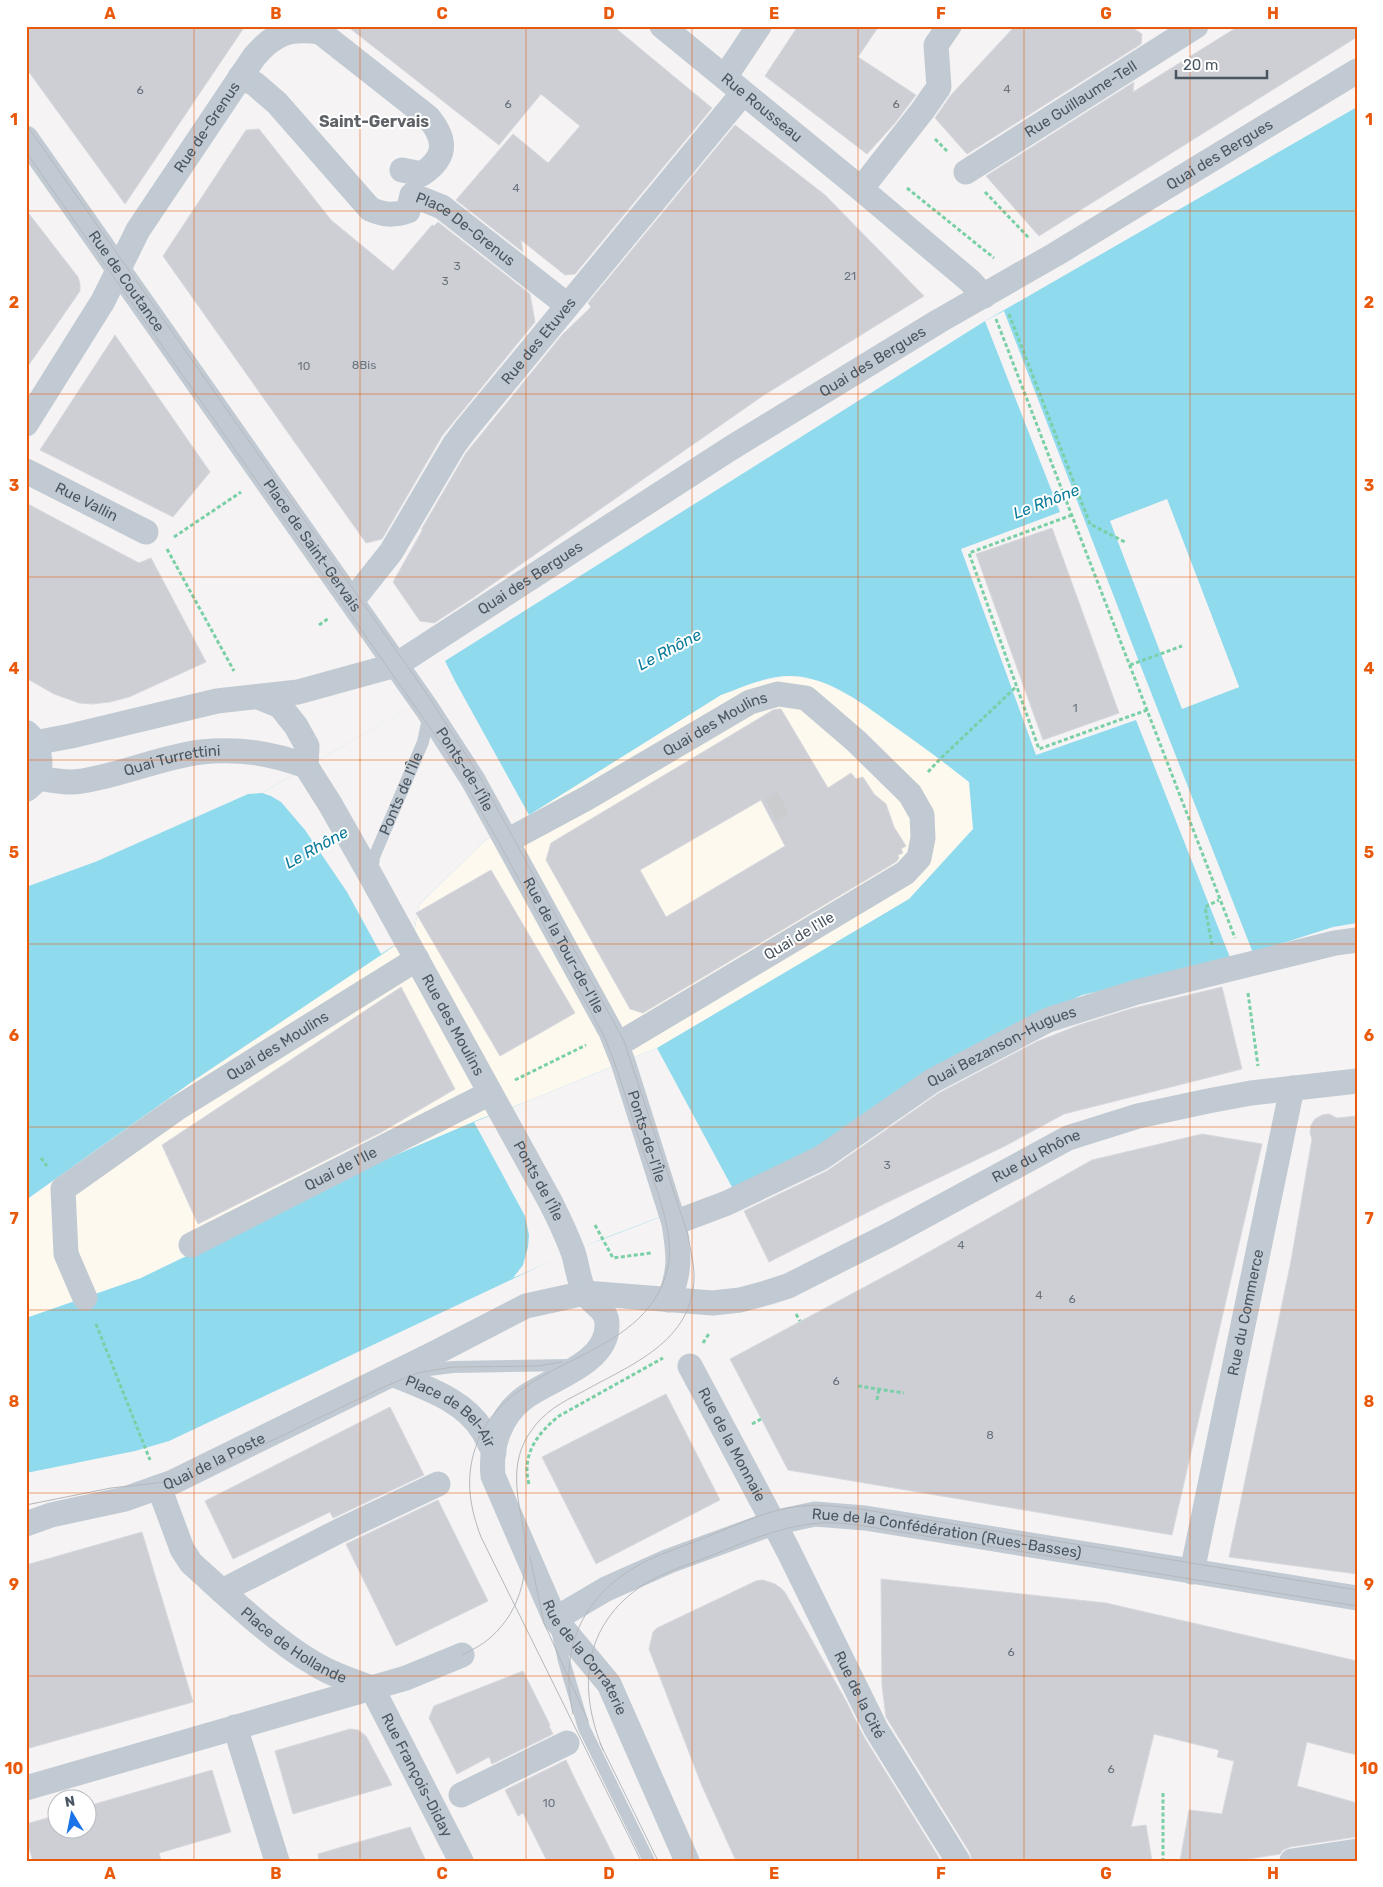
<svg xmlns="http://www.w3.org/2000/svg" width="1383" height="1887" viewBox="0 0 1383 1887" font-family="Rubik,sans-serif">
  <rect width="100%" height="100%" fill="#f5f3f3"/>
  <path fill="#fdf9ef" d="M790,676l28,5 35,16 87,62 29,23 4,47 -64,70 -252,149 -131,54 -46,17 -96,41 -243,118 -115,40v-118l170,-121 185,-125 34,-29 4,-20 69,-67 41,-23 192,-120 34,-13z"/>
  <path fill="#90daee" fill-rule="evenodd" d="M1357,107v816l-24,4 -118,38 -133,30 -129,61 -140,95 -80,38 -161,62 -403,190 -34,10 -109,22v-155l115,-40 243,-118 96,-41 46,-17 131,-54 252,-149 64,-70 -4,-47c-24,-19 -48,-37 -74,-55 -29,-21 -66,-51 -105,-51 -21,-1 -50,12 -69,19l-192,120 -45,26 -65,64 -5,28 -218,146 -170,121v-313l69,-25 153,-68 14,-1 185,-107 8,-5 -10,-20 540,-340zM1167,500l72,187 -57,21 -71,-187z"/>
  <g fill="#f5f3f3" fill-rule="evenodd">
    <path d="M1004,311l132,343 117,299 -22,7 -95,-240 -100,35 -75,-206 99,-37 -75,-191z"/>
    <path d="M1167,499l72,188 -57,22 -72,-188zM1166,503l70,183 -52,20 -71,-183z"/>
    <path d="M455,681l74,134 -45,26 -65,64 -5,28 -33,21 -34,-62 -42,-62 -24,-28 -10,-6 -9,-3z"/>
    <path d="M657,1048l76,141 -131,50 -89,39 10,-13 5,-18 1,-12 -4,-19 -51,-94 52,-20z"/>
  </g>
  <g fill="#cdcfd5" stroke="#d7d9de" fill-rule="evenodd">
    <path d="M26,26h219l-120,178 -99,-136z"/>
    <path d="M347,26h266l99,82 -137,166 -10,1 -44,-35 2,12 -67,-52 57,-66 35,29 32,-37 -39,-32 -42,51z"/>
    <path d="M798,26h81l-21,31 58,38 -21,28 -28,31 -102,-78z"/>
    <path d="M1015,26h115l12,8 -1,10 -174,110 -32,-36 16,-23z"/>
    <path d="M1239,26h118v11l-318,199 -53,-60 148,-94 -1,10z"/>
    <path d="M735,125l90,70 99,101 -160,99 -290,202 -40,26 -14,-2 -27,-39 30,-53 -2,1 45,-77 96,-118 29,-28 -3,-4z"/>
    <path d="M259,129l72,91 62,51 39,-46 2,1 4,-4 92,72 5,28 -93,114 -60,103 -16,4 -203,-287 83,-126z"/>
    <path d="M26,210l52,67 2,7v7l-54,78z"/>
    <path d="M115,335l95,137 -37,45 -133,-67z"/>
    <path d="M26,503l113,60 12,-5 55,104 -77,35 -19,5 -18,2 -13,-1 -25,-9 -28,-16z"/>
    <path d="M1052,528l67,185 -76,27 -67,-186z"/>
    <path d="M779,709h2l47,79 23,-15 5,6 7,-2 11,17 12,10 8,23 12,19 -5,3 2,4 -5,2 1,3 -3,4 -253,151 -13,-4 -84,-149 5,-17 222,-133zM761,800l24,46 -119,71 -26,-47z"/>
    <path d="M491,870l84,143 -75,43 -84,-143z"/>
    <path d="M401,987l54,102 -75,44 -182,91 -36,-79z"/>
    <path d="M1222,987l20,82 -178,45 -59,32 -119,57 -117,59 -25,-51 83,-40 112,-78 97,-51 43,-17 51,-16z"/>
    <path d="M1329,1114l8,4 20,-2v458l-128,-17 62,-296 21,-122 -2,-6 1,-8 4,-6 7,-4z"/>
    <path d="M1202,1134l60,10 -90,391 -384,-65 -58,-111 172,-92 190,-107z"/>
    <path d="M666,1394l54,106 -124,64 -54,-107z"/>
    <path d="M390,1407l34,68 -91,43 -3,-6 -97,47 -28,-58z"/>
    <path d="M438,1500l50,101 -92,45 -50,-102z"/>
    <path d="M142,1532l51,170 -167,47v-184z"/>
    <path d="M881,1579l225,24 251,58v94l-50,-13 -10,44 60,17 -2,34 -65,10 -7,3 -3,4 -44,7h-56l9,-51 33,4 12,-53 -17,-4 2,-7 -65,-16 -23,93 15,-2 6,36h-180l-2,-8 -84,-136 -4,-31z"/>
    <path d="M763,1580l12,4 7,5 4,5 60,107 18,36 77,124h-205l-34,-75 -53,-137 4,-17 4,-4 99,-47z"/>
    <path d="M523,1671l27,54 -1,1 4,8 -61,30 -3,-7 -32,17 -28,-56 5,-12z"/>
    <path d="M350,1729l8,1 8,6 26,49 -99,29 -18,-63z"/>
    <path d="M566,1760l7,15 43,86h-69l-24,-48 -5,3 -13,-26z"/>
    <path d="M212,1770l19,62 -72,21 2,8h-128l-7,-23v-14l32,-9v15h30v-24z"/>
    <path d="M410,1827l16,34h-107l-1,-7z"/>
  </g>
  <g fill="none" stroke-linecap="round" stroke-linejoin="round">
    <path stroke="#caccce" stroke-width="25" stroke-dasharray="25 12" stroke-linecap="butt" d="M771,809l12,-6"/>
    <g stroke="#7ad0a6" stroke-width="3" stroke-dasharray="4 2.5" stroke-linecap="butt">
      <path d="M935,139l13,13"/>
      <path d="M907,188l87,70"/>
      <path d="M985,192l44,46"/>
      <path d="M1009,314l81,210 35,18"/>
      <path d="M996,319l239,619"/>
      <path d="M1072,515l-103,38 70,196 108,-39"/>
      <path d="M174,537l67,-45"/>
      <path d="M167,549l67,122"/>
      <path d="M319,625l10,-7"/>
      <path d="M1130,665l52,-19"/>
      <path d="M928,772l12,-13 76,-72"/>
      <path d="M1212,945l-7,-38 14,-7"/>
      <path d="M1248,993l10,73"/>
      <path d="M515,1080l71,-35"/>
      <path d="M41,1158l6,8"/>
      <path d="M595,1225l18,33 38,-5"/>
      <path d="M796,1314l4,7"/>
      <path d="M96,1324l54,136"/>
      <path d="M703,1343l7,-11"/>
      <path d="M858,1386l46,7"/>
      <path d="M877,1400l2,-11"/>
      <path d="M752,1424l9,-5"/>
      <path d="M529,1484c-8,-30 9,-51 30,-68l104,-58"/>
      <path d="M1163,1793v68"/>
    </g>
    <g stroke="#c1cad2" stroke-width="12">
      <path id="s1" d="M372,873l2,-16 49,-115 4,-19v-10"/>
      <path d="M412,1372l41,-5 119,-2"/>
      <path d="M557,1630l7,31 20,67 65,133"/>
    </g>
    <g stroke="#c1cad2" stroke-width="25">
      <path d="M317,26l3,6 108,85c19,23 19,40 -6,57l-20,-4"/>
      <path id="s2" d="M662,26l199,163 109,92 14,15"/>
      <path id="s3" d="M240,77l15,7 22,19 93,106c14,6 23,7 38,2l4,-16 30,12 125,98"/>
      <path d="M725,77l34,-51"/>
      <path id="s4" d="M26,138l401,571 46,71 138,252 12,30 51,161c5,32 7,46 -5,77"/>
      <path id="s5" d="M966,172l230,-146"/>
      <path d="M861,189l62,-79 16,-23 -3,-42 13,-19"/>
      <path id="s6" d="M26,424l77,-123 35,-71 116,-173c20,-24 35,-29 66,-25"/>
      <path id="s7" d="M26,471l120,61"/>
      <path id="s8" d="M352,601l39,-49 63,-107 12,-16 277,-336"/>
      <path id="s9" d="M258,697l22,9 16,20 11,20 -1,20 24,38 42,74 179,325c8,16 16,33 22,49 4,12 6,31 12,41 8,12 23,16 22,33 0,38 -58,53 -83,72 -24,18 -34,48 -31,78l62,143 54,65 78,177"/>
      <path id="s10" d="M34,743l37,-7 146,-35 81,-9 98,-27 335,-217 208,-127 117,-67 301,-183"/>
      <path id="s11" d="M37,778c14,2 31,6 45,3 40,-6 79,-24 119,-29 38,-4 70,1 105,14"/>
      <path id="s12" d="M507,841l80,-43 163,-96 28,-8 28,4 50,43 54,53 12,21 1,23 -4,20 -14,15 -288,172"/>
      <path id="s13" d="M674,1223l53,-20 94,-45 111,-77 116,-61 89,-28 198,-49 22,-3"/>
      <path id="s14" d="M191,1245l299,-152"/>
      <path id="s15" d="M85,1298l-19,-44 -3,-65 113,-80 241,-150"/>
      <path id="s16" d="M690,1366l98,184 88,179 82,132"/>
      <path id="s17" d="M392,1374c33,14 71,25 91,57 4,7 7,14 11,21"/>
      <path id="s18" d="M159,1487l23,62 9,14c37,33 82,77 124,101 18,11 37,17 57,24"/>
      <path id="s19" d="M26,1524l25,-9 74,-16 48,-17 262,-129 91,-47 59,-13 128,10 27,-3 26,-7 22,-7 103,-52 177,-96 70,-22 70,-15 43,-8 106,-12"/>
      <path id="s20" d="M1192,1572l100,-484"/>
      <path d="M222,1591l117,-60 99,-47"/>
      <path id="s21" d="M555,1619l51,-30 63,-28 104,-38 42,-9 50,4 492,80"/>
      <path id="s22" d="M372,1688l89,173"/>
      <path d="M235,1727l42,134"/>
      <path d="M26,1788l380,-110 56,-23"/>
      <path d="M461,1795l106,-52"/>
      <path d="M1292,1861l65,-10"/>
    </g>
    <path stroke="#c1cbd6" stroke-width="28" d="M26,734c13,12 14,28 11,44l-11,10"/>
    <g stroke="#b5b8bd" stroke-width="1">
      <path d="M26,124l403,573 51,80 144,264 64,194c2,14 6,28 6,41 0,66 -64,89 -112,116 -20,10 -38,20 -51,39 -23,32 -13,67 -7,102 6,42 -5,83 -39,109 -7,5 -15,9 -23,13"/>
      <path d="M26,152l421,600 50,87 107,197c14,33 24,68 35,103 12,36 37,91 29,128 -22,99 -164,87 -193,182 -10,31 -5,59 6,88l160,324"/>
      <path d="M26,1505l85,-17 73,-8 24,-9 178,-85 31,-13 36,-6 85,-1 24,-4"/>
      <path d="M530,1557l14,66 44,98"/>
      <path d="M573,1714c-14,-63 7,-115 64,-148 21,-12 45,-19 67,-28 31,-12 64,-29 97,-32 22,-2 43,1 65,4l491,80"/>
      <path d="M600,1743l58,118"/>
      <path d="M603,1750c-26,-63 -20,-125 40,-165 21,-13 47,-21 70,-30 34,-14 71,-30 109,-32 14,-1 28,1 42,3l493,80"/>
    </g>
  </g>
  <path fill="none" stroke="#e8590c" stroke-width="1" stroke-opacity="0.55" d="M194,26v1835M360,26v1835M526,26v1835M692,26v1835M858,26v1835M1024,26v1835M1190,26v1835M26,211h1331M26,394h1331M26,577h1331M26,760h1331M26,944h1331M26,1127h1331M26,1310h1331M26,1493h1331M26,1676h1331"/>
  <g text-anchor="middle" stroke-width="4" stroke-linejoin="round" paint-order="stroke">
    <g font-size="12" fill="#6b747e">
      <text x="1007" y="93">4</text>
      <text x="140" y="94">6</text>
      <text x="508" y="108">6</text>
      <text x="896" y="108">6</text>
      <text x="516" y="192">4</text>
      <text x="457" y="270">3</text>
      <text x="850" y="280">21</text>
      <text x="445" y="285">3</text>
      <text x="364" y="369">8Bis</text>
      <text x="304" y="370">10</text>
      <text x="1075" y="712">1</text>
      <text x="887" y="1169">3</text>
      <text x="961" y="1249">4</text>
      <text x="1039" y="1299">4</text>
      <text x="1072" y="1303">6</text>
      <text x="836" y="1385">6</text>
      <text x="990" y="1439">8</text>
      <text x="1011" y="1656">6</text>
      <text x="1111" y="1773">6</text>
      <text x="549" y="1807">10</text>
    </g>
    <g font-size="15" fill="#4a5661" stroke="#fff">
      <text dy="5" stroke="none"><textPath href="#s5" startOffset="136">Rue Guillaume-Tell</textPath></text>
      <text dy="5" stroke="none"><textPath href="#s2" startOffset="129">Rue Rousseau</textPath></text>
      <text dy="5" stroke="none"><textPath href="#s6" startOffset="348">Rue de-Grenus</textPath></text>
      <text dy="5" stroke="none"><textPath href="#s10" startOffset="1340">Quai des Bergues</textPath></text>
      <text dy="5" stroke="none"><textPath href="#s3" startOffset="306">Place De-Grenus</textPath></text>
      <text dy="5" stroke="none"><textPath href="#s4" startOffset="175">Rue de Coutance</textPath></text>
      <text dy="5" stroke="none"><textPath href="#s8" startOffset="321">Rue des Etuves</textPath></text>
      <text dy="5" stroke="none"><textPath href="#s10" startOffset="936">Quai des Bergues</textPath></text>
      <text dy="5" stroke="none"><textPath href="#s7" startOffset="68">Rue Vallin</textPath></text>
      <text dy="5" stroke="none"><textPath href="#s4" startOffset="498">Place de Saint-Gervais</textPath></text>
      <text dy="5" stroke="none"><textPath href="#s10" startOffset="531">Quai des Bergues</textPath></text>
      <text dy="5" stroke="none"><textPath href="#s12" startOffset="239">Quai des Moulins</textPath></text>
      <text dy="5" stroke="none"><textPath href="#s11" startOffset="138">Quai Turrettini</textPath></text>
      <text dy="5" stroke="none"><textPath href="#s4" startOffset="769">Ponts-de-l'Île</textPath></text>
      <text dy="5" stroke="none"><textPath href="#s1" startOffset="85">Ponts de l'Île</textPath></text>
      <text transform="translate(799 936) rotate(-31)" y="5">Quai de l'Ile</text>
      <text dy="5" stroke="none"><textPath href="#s4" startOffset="971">Rue de la Tour-de-l'Ile</textPath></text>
      <text dy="5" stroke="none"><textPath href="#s9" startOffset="390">Rue des Moulins</textPath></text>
      <text dy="5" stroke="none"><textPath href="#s15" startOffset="371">Quai des Moulins</textPath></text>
      <text dy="5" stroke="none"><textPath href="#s13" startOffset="374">Quai Bezanson-Hugues</textPath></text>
      <text dy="5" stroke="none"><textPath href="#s4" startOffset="1180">Ponts-de-l'Île</textPath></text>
      <text dy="5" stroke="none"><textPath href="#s19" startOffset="1094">Rue du Rhône</textPath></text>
      <text dy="5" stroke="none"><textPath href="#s14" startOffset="168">Quai de l'Ile</textPath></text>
      <text dy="5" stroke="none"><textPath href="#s9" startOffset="568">Ponts de l'Île</textPath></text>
      <text dy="5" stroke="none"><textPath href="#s20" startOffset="265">Rue du Commerce</textPath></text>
      <text dy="5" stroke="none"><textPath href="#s17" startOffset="71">Place de Bel-Air</textPath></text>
      <text dy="5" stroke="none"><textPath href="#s16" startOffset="89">Rue de la Monnaie</textPath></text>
      <text dy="5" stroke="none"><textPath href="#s19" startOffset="199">Quai de la Poste</textPath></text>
      <text dy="5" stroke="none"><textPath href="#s21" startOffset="415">Rue de la Confédération (Rues-Basses)</textPath></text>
      <text dy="5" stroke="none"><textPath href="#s18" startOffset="215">Place de Hollande</textPath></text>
      <text dy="5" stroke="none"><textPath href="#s9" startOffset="1138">Rue de la Corraterie</textPath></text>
      <text dy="5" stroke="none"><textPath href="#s16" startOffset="370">Rue de la Cité</textPath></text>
      <text dy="5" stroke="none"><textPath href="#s22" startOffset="98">Rue François-Diday</textPath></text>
    </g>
    <g font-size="16" font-weight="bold" fill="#5f6368" stroke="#fff">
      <text x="374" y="127">Saint-Gervais</text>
    </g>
    <g font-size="16" font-style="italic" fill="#0c7c9b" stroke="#fff">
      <text transform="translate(1046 501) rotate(-21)" y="6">Le Rhône</text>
      <text transform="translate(669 649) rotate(-28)" y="6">Le Rhône</text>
      <text transform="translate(316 847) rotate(-29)" y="6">Le Rhône</text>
    </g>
  </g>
  <rect width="1383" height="1887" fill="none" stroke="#ffffff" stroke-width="55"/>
  <g transform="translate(72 1814) rotate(350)"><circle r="24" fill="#ffffff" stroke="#b7bbc0"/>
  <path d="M0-4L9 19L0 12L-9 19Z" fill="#1a73e8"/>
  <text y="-8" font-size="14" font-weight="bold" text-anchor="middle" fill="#4a5661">N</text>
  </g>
  <path d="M1176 70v8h91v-8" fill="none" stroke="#4a5661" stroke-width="2.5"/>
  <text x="1183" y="70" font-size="15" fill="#4a5661" stroke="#ffffff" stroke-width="4" paint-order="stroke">20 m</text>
  <rect x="28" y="28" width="1328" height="1832" fill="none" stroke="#e8590c" stroke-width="2"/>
  <g font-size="16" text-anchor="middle" font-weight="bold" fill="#e8590c">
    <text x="110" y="19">A</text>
    <text x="276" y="19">B</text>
    <text x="442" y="19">C</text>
    <text x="609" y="19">D</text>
    <text x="774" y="19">E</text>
    <text x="941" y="19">F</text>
    <text x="1106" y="19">G</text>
    <text x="1273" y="19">H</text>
    <text x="14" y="125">1</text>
    <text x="1369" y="125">1</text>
    <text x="14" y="308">2</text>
    <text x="1369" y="308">2</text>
    <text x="14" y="491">3</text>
    <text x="1369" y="491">3</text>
    <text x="14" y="674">4</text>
    <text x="1369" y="674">4</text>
    <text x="14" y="858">5</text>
    <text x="1369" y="858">5</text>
    <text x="14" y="1041">6</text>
    <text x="1369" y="1041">6</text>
    <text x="14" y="1224">7</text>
    <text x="1369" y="1224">7</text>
    <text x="14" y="1407">8</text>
    <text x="1369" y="1407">8</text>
    <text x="14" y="1590">9</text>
    <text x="1369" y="1590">9</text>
    <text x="14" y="1774">10</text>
    <text x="1369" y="1774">10</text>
    <text x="110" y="1879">A</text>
    <text x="276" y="1879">B</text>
    <text x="442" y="1879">C</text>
    <text x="609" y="1879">D</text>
    <text x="774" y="1879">E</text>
    <text x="941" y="1879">F</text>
    <text x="1106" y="1879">G</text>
    <text x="1273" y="1879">H</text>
  </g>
</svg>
